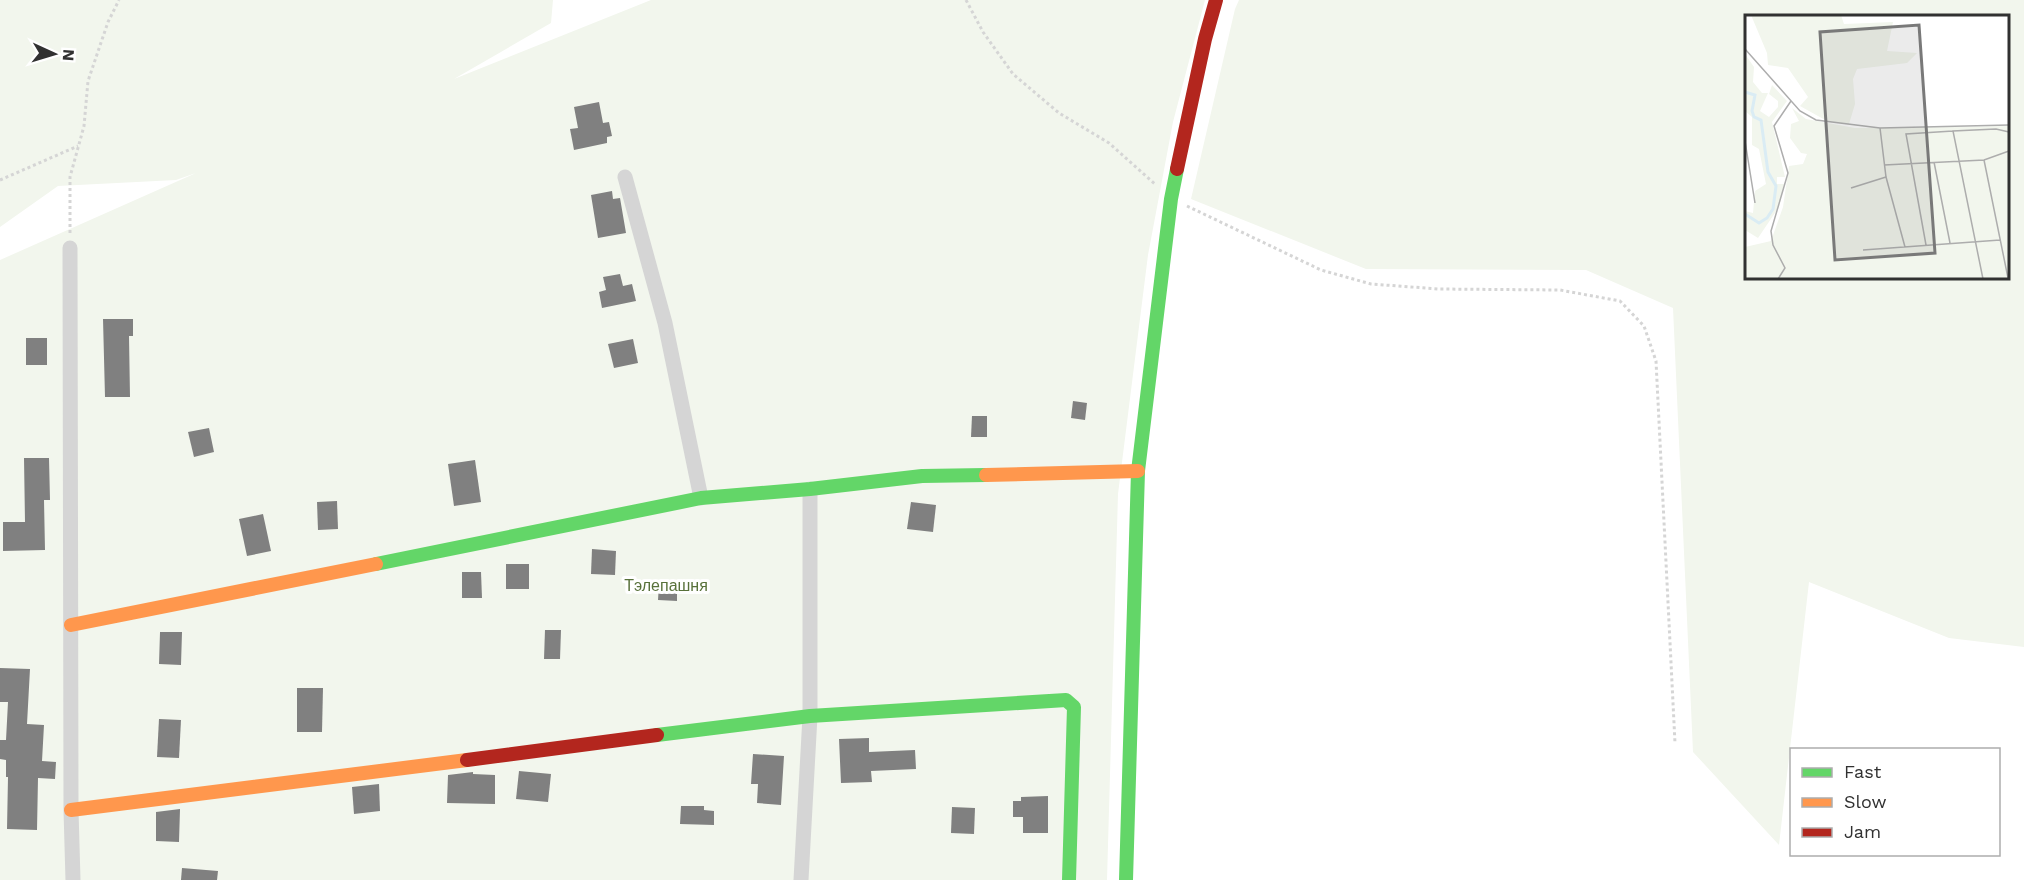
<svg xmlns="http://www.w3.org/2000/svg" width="2024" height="880" viewBox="0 0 2024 880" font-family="'Work Sans',sans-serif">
  <rect width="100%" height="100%" fill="#fff"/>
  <g fill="#f2f6ed" fill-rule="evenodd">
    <path d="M0,0h553l-2,23 -97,56 197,-79h554l-32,122 -25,133 -30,239 -11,386h-1107v-620l196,-87 -20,7 -118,6 -58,41z"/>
    <path d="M1239,0h785v647l-75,-9 -140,-56 -30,263 -86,-93 -20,-444 -87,-38 -220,-1 -175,-70 44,-190zM2008,16v262h-262v-262z"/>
  </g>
  <g fill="#808080">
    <path d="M599,102l4,21 6,-1 3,14 -5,1v6l-33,7 -4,-21 8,-1 -4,-21z"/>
    <path d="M612,191l1,8 7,-1 6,35 -28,5 -7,-43z"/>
    <path d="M620,274l3,12 9,-2 4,17 -34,7 -3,-16 7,-2 -3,-13z"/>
    <path d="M103,319h30v17h-4l1,61h-25z"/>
    <rect x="26" y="338" width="21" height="27"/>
    <path d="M633,339l5,24 -24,5 -6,-24z"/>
    <path d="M1073,401l14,2 -2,17 -14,-2z"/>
    <path d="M972,416h15v21h-16z"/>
    <path d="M209,428l5,24 -20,5 -6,-25z"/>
    <path d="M24,458h25l1,42h-6l1,50 -42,1v-29h22z"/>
    <path d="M475,460l6,42 -27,4 -6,-42z"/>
    <path d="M337,501l1,28 -20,1 -1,-28z"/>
    <path d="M911,502l25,3 -3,27 -26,-3z"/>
    <path d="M263,514l8,37 -24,5 -8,-37z"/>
    <path d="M592,549l24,2 -1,24 -24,-1z"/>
    <rect x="506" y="564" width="23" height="25"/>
    <path d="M462,572h19l1,26h-20z"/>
    <path d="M659,585l18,1v15l-19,-1z"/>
    <path d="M545,630h16l-1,29h-16z"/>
    <path d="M160,632h22l-1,33 -22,-1z"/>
    <path d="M0,668l30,1 -3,55 17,1 -2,36 14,1 -1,17 -17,-1 -1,52 -30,-1 1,-52h-2v-17l-6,-1v-19h6l2,-38h-8z"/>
    <path d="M297,688h26l-1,44h-25z"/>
    <path d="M159,719l22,1 -2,38 -22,-1z"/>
    <path d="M869,738v14l46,-2 1,19 -45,2 1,11 -31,1 -2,-44z"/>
    <path d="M753,754l31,2 -3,49 -24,-2 1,-19h-7z"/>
    <path d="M519,771l32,3 -3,28 -32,-3z"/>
    <path d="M473,772v2l22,1v29l-48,-1 1,-28z"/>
    <path d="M379,784l1,27 -26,3 -2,-27z"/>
    <path d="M1048,796v37h-25v-16h-10v-16h8v-4z"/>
    <path d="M681,806h23v4l10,1v14l-34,-1z"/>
    <path d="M952,807l23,1 -1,26 -23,-1z"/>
    <path d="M180,809l-1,33 -23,-1v-29z"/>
    <path d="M182,868l36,3 -1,9h-36z"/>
  </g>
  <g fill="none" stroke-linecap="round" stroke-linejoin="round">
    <g stroke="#d5d5d5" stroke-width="3" stroke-dasharray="3 3" stroke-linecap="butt">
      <path d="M966,0l17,32 30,42 46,39 50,30 46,41"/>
      <path d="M0,180l78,-34"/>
      <path d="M1187,206l134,64 50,14 68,5 121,1 60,11 24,25 12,35 19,382"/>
      <path d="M70,233v-56l14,-51 4,-45 20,-59 11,-22"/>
    </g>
    <g stroke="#d5d5d5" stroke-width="15">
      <path d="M625,177l40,146 36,175"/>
      <path d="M70,248l1,562 2,70"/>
      <path d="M801,880l9,-164v-227"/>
    </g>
    <g stroke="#63d668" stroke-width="14">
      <path d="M376,564l325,-66 109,-9 112,-13 64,-1"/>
      <path d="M657,735l153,-19 256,-16 8,7 -5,173"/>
      <path d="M1126,880l12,-409 33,-272 6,-30"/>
    </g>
    <g stroke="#ff974d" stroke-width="14">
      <path d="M986,475l152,-4"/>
      <path d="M71,625l305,-61"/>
      <path d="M71,810l396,-50"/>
    </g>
    <g stroke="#b3261e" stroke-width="14">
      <path d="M1177,169l28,-130 11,-39"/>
      <path d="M467,760l190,-25"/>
    </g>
  </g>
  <g text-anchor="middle" stroke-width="6" stroke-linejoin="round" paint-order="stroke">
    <g font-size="16" fill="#58713a" stroke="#fff">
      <text x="666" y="591">Тэлепашня</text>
    </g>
  </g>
  <g transform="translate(1745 15)">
    <rect width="264" height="264" fill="#fff"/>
    <path d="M6,0h90l3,9 49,-2 -6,29 30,2 -10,10 -50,6 -4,10 2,25 -6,20 -22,-3 -27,-15 8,-9 -20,-29 -20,-3 -1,-12zM0,39l9,13 -1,15 9,11h6l-8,18 9,6 9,-10v-6l-9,-7 3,-9 15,16 -15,21 13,55h-8v7h7l-5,23 -21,31 -13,-8v-19l8,2 2,-22 11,-7 -7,-35 -7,-4v-28l-7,-6zM47,93l14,11 49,9 154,-2v153h-264v-32l26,-6 12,-34 6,-41 14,-2 4,-10 -6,-1 -11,-15 1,-14 8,-3z" fill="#f2f6ed"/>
    <path fill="none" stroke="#daecf4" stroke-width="3" d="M0,77l10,3 -3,16 2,6 7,3 7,52 8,14 -3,23 -6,9 -8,5 -14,-9"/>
    <path fill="none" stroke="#adadad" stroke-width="1.5" d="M0,34l55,62 16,9 64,8 129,-3M135,113l6,49 19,70M0,126l10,62M239,145l24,118M189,147l16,81M139,150l100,-5 25,-9M106,173l35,-11M181,230l-20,-111 47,-3M118,235l137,-10M33,264l7,-11 -12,-23 -2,-14 17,-58 -14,-47 17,-25M238,264l-30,-148 43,-2 13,3"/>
    <path fill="#797979" fill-opacity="0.15" stroke="#797979" stroke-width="3" d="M174,10l16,228 -100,7 -15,-228z"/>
    <rect width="264" height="264" fill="none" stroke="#313131" stroke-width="3"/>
  </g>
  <rect x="1790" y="748" width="210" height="108" fill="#ffffff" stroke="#adadad" stroke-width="1.5"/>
  <rect x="1802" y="768" width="30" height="9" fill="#63d668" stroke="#adadad" stroke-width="1.5"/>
  <text x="1844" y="778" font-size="18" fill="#313131">Fast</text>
  <rect x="1802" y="798" width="30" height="9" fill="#ff974d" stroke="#adadad" stroke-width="1.5"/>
  <text x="1844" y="808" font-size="18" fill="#313131">Slow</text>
  <rect x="1802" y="828" width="30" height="9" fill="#b3261e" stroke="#adadad" stroke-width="1.5"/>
  <text x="1844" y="838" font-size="18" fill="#313131">Jam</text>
  <g transform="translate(54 54) rotate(94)" stroke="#ffffff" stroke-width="4.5" paint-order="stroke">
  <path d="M0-4.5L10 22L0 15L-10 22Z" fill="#313131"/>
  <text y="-9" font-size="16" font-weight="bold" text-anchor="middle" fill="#313131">N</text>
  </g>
</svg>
